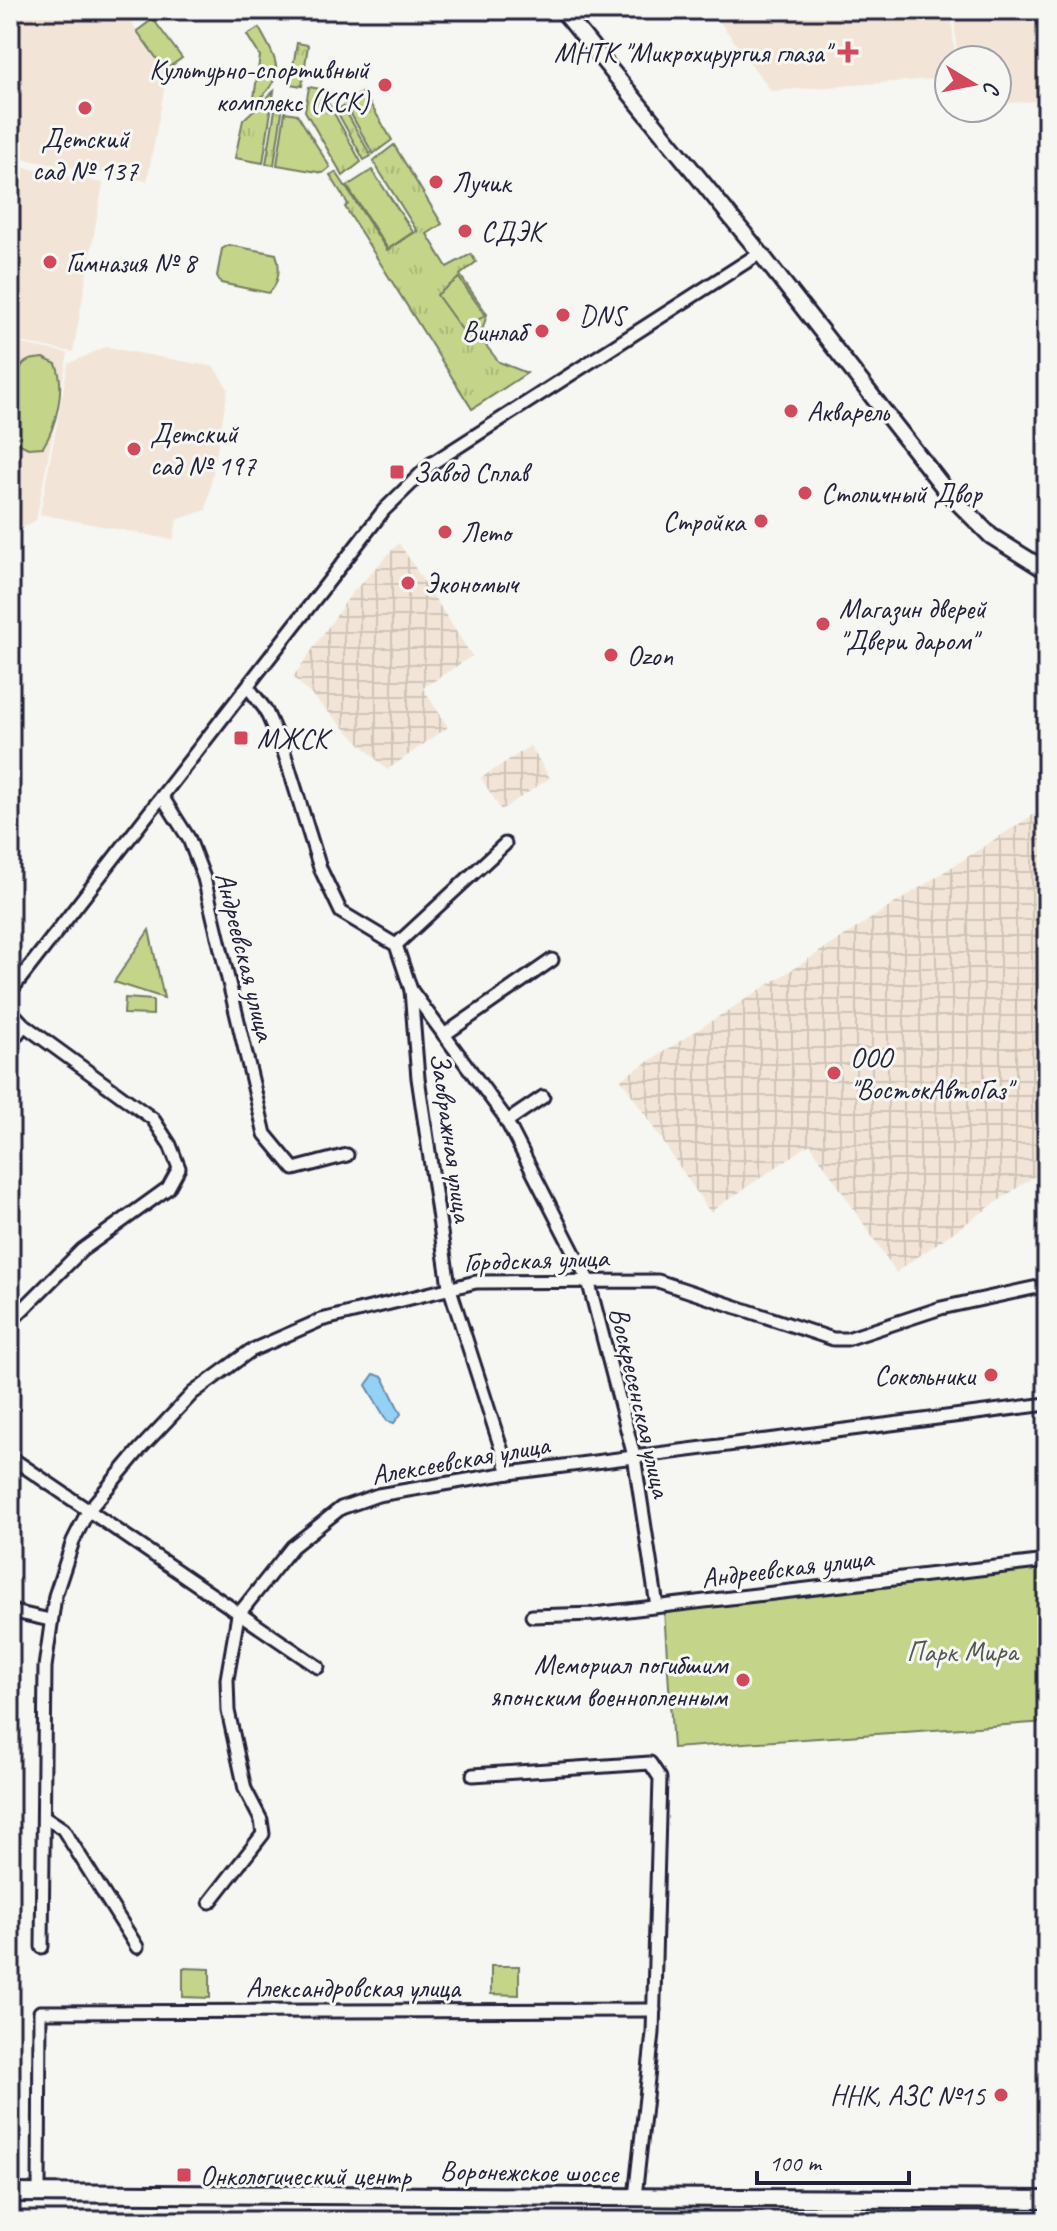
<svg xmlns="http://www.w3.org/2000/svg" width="1057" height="2231" viewBox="0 0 1057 2231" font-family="Caveat,sans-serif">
  <defs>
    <pattern id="industrial-grid" width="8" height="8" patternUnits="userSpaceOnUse" patternTransform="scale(2)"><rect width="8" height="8" fill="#f2e5d7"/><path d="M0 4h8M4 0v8" fill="none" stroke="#cfc4b9"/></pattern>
    <pattern id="grass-tufts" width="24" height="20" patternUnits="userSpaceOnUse" patternTransform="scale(2)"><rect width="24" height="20" fill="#c4d58a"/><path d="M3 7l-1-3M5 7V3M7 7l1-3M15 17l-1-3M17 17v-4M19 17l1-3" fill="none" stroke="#a8b778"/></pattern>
  </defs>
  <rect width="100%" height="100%" fill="#f6f6f2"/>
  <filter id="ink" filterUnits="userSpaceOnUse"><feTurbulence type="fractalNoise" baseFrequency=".0125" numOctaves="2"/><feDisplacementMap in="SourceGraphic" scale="16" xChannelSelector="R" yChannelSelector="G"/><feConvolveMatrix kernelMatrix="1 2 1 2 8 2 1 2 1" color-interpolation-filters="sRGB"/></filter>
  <g filter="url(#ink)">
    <g fill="#f2e5d7">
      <path d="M10,10h113l44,65 -20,106 -125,-22 -12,-18z"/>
      <path d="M716,10h235l4,50h-6v18l-178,13 -54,-73z"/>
      <path d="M954,10h93v90l-50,4v-44h-40z"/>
      <path d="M10,165l93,18 -30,169 -63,-12z"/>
      <path d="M10,342l58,11 -32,167 -26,16z"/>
      <path d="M105,347l109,20 14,22 -22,121 -29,10 -4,20 -133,-26 28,-150z"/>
    </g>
    <g fill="url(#industrial-grid)">
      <path d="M399,543l73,113 -49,32 25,39 -61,43 -94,-93 59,-84z"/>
      <path d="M530,746l20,32 -49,32 -20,-32z"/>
      <path d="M1047,806v89l-10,93 6,182 -147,102 -86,-128 -100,68 -89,-133z"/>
    </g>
    <g fill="url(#grass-tufts)" stroke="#737c62" stroke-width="2">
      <path d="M259,28c20,36 28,47 -6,77l7,-49 -13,-21z"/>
      <path d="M297,43l11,2 -6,41 -12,-2z"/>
      <path d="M309,87l17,3 -1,7 36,65 -18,14 -38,-65z"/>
      <path d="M274,91l-11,72 -28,-5 8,-38z"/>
      <path d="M363,92l29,48 -19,14 -28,-51z"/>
      <path d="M276,104l7,1 -9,60 -8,-1z"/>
      <path d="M343,106l28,50 -7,4 -28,-50z"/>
      <path d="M394,145l48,79 -15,10 20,33 24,-13 5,8 -16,13 27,39 -7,24 19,24 28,11 -55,36 -127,-202 3,-3 -18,-29 6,-3 51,78 30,-19 -44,-70z"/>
    </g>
    <g fill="#c4d58a" stroke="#737c62" stroke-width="2">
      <path d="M153,19l29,39 -17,12 -28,-39z"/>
      <path d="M285,112l12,2 33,53 -7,6 -46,-8z"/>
      <path d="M372,170l41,62 -25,17 -41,-63z"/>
      <path d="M229,245l47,9c5,12 3,30 -7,39l-48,-10 -4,-7 5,-27z"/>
      <path d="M459,278l26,37 -22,16 -26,-36z"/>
      <path d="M43,358l13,6c10,23 0,63 -13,83l-15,1 -14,-7c-5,-16 -2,-58 6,-72 5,-10 13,-10 23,-11z"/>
      <path d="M149,930l15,68 -50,-16z"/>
      <path d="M125,998l28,2v15l-29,-1z"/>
      <path d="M1047,1564v158l-374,26 -9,-138z"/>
      <path d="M491,1966h28v29l-28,-1z"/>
      <path d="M183,1968l27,1v29l-27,-1z"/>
    </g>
    <path fill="#94d2f5" stroke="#668cab" stroke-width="2" d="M374,1374l9,3 18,37 -7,9 -7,-2 -21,-36z"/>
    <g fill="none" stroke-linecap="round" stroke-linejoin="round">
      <g stroke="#22223b" stroke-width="17">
        <g id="minor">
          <path d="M248,687l17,22 19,43 36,116 21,44 55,33 15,45 93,126 84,164 46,176 23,150"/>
          <path d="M163,798l26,41 15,39 61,256 29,35 53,-14"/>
          <path d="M396,945l109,-101"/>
          <path d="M411,990l7,88 31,208 60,187"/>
          <path d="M10,992l374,-482 47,-46 329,-211"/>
          <path d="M10,1010l14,15 129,94 17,26 9,23 -11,20 -86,62 -72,72"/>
          <path d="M444,1035l108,-75"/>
          <path d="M10,1044l14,-19"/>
          <path d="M506,1122l37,-25"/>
          <path d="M10,1457l308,210"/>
          <path d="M10,1611l40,9"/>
          <path d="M532,1616l62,-2 453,-53"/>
          <path d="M473,1775l177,-12 10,15 -7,255 -18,164"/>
          <path d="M45,1817l18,12 74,118"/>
          <path d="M210,1902l53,-68 -2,-14 -16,-31 -17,-78 -1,-32 11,-64 54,-68 49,-39 37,-13 131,-22 538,-69"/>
          <path d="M42,1947l3,-280 10,-71 18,-55 15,-30 52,-62 53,-56 57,-42 71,-31 155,-38 182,-1 175,58h14l94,-31 106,-23"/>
          <path d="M39,2193l1,-181 614,-2"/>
        </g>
      </g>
      <g stroke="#22223b" stroke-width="20">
        <path id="tertiary" d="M562,10l198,243 188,240 43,43 56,35"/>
      </g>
      <g stroke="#22223b" stroke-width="22">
        <path id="secondary" d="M10,2193l1037,7"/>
      </g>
      <use href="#minor" stroke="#f6f6f2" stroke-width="11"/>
      <use href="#tertiary" stroke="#f6f6f2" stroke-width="14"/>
      <use href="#secondary" stroke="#f6f6f2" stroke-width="16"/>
    </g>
  </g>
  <g fill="#d1495b" stroke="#f6f6f2" stroke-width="3">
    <path d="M844 40h8v8h8v8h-8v8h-8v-8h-8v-8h8z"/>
    <circle cx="385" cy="85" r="8"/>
    <circle cx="85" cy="108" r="8"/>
    <circle cx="436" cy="182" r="8"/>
    <circle cx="465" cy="231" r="8"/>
    <circle cx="50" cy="262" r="8"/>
    <circle cx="563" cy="315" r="8"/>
    <circle cx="542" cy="331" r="8"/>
    <circle cx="791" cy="411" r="8"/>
    <circle cx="134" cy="449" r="8"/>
    <rect x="389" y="464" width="16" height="16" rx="4"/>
    <circle cx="805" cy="493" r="8"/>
    <circle cx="761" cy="521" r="8"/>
    <circle cx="445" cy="532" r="8"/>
    <circle cx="408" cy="583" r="8"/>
    <circle cx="823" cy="624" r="8"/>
    <circle cx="611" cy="655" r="8"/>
    <rect x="233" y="730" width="16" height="16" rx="4"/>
    <circle cx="834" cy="1073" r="8"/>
    <circle cx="991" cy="1375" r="8"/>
    <circle cx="743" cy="1680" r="8"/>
    <circle cx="1001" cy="2095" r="8"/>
    <rect x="176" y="2167" width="16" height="16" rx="4"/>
  </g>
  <g text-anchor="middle" stroke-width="6" stroke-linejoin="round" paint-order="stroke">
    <g font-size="28" fill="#22223b" stroke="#f6f6f2" text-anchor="start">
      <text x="830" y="62" text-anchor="end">МНТК "Микрохирургия глаза"</text>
      <text x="369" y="79" text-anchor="end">Культурно-спортивный<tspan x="369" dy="32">комплекс (КСК)</tspan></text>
      <text x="85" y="148" text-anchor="middle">Детский<tspan x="85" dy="32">сад № 137</tspan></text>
      <text x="452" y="192">Лучик</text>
      <text x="481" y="241">СДЭК</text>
      <text x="66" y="272">Гимназия № 8</text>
      <text x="579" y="325">DNS</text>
      <text x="526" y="341" text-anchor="end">Винлаб</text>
      <text x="807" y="421">Акварель</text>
      <text x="150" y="443">Детский<tspan x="150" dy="32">сад № 197</tspan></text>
      <text x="413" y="482">Завод Сплав</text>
      <text x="821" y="503">Столичный Двор</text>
      <text x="745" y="531" text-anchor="end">Стройка</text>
      <text x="461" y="542">Лето</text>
      <text x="424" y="593">Экономыч</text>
      <text x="839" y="618">Магазин дверей<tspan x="839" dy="32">"Двери даром"</tspan></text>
      <text x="627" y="665">Ozon</text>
      <text x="257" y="748">МЖСК</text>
      <text x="850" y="1067">ООО<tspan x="850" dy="32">"ВостокАвтоГаз"</tspan></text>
      <text x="975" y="1385" text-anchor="end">Сокольники</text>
      <text x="727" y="1674" text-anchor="end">Мемориал погибшим<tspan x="727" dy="32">японским военнопленным</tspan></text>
      <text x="985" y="2105" text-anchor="end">ННК, АЗС №15</text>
      <text x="200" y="2185">Онкологический центр</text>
    </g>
    <g font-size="28" fill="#22223b" stroke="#f6f6f2">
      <text transform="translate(246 956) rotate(76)" y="10">Андреевская улица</text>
      <text transform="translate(452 1137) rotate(82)" y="10">Заовражная улица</text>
      <text transform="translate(536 1259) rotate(-2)" y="10">Городская улица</text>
      <text transform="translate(641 1402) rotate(77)" y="10">Воскресенская улица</text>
      <text transform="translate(460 1459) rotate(-10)" y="10">Алексеевская улица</text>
      <text transform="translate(787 1567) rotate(-7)" y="10">Андреевская улица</text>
      <text x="353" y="1997">Александровская улица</text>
      <text transform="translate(529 2171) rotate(1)" y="10">Воронежское шоссе</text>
    </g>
    <g font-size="28" fill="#535853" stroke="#f6f6f2">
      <text x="962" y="1661">Парк Мира</text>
    </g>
  </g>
  <rect width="1057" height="2231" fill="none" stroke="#f6f6f2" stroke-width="40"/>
  <rect x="20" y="20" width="1017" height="2191" fill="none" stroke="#22223b" stroke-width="3" filter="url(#ink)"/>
  <g transform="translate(973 84) rotate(100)"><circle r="38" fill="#f6f6f2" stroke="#a1a1a9" stroke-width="2"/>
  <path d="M0-6L14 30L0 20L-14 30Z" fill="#d1495b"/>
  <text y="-12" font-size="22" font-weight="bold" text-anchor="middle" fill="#22223b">С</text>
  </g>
  <path d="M757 2171v12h152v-12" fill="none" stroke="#22223b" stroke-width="4"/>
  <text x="769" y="2171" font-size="24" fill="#22223b" stroke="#f6f6f2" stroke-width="6" paint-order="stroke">100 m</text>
</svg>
